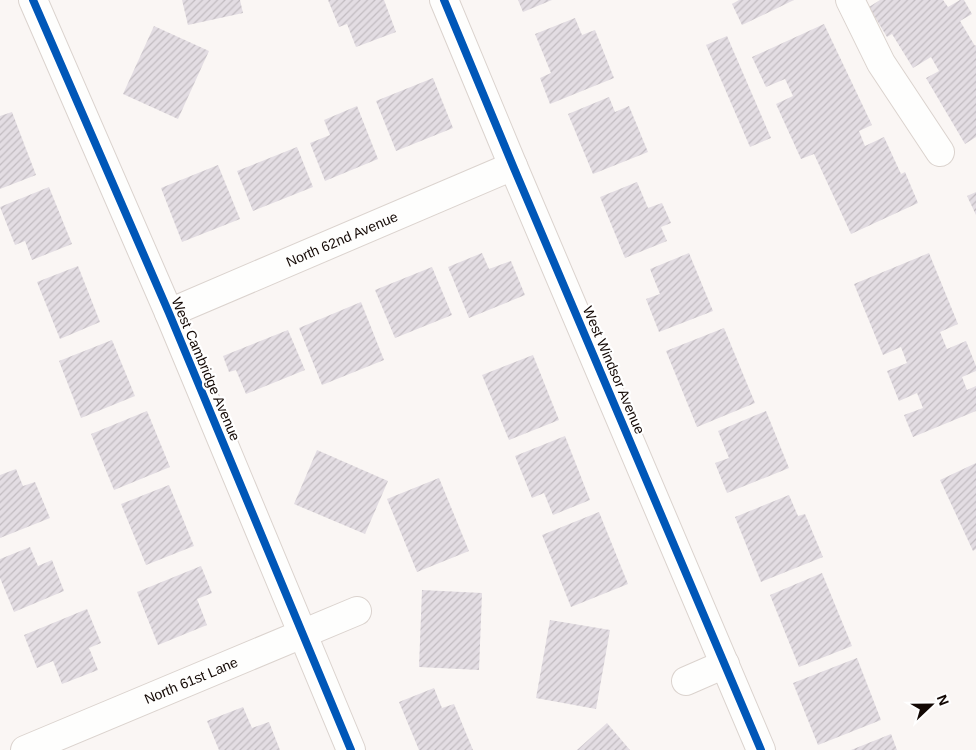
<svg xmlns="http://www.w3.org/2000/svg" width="976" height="750" viewBox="0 0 976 750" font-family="Arial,sans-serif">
  <defs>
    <pattern id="building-hatch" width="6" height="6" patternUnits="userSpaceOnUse" patternTransform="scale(1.25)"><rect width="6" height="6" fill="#e3dde3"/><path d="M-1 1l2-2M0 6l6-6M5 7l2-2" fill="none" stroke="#c2bcc1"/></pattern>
  </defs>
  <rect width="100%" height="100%" fill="#faf6f4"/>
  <g fill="url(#building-hatch)">
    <path d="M182,0h58l3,13 -55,12z"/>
    <path d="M328,0h56l12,32 -40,15 -9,-23 -8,3z"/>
    <path d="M518,0h34l-29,12z"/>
    <path d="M739,0h55l-52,25 -10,-21z"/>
    <path d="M880,0h63l5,7 12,-7h4l8,14 -12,7 15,25 1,-1v92l-11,7 -39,-66 13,-7 -8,-14 -18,11 -21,-34 -5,3 -18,-30z"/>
    <path d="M575,18l7,17 13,-5 19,48 -64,26 -10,-26 11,-5 -16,-39z"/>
    <path d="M824,24l48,101 -13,6 6,15 19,-9 17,37 4,-2 13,31 -67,31 -37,-80 -13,5 -25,-55 17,-8 -8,-17 -19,8 -14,-30z"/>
    <path d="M154,26l55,25 -31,68 -55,-25z"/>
    <path d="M727,36l44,102 -21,9 -44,-102z"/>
    <path d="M433,78l20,50 -57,23 -20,-50z"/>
    <path d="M609,97l6,15 14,-6 19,46 -55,22 -25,-60z"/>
    <path d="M357,106l21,53 -53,22 -15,-38 20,-8 -6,-15z"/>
    <path d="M12,112l24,63 -36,14v-73z"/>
    <path d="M297,147l16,40 -60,24 -16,-40z"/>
    <path d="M218,165l22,54 -58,23 -21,-54z"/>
    <path d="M637,182l11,26 14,-5 9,20 -10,4 6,14 -42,17 -25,-61z"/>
    <path d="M49,187l23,57 -40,16 -7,-19 -10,4 -15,-38z"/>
    <path d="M976,192v23l-9,-19z"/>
    <path d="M482,253l7,16 22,-8 14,34 -56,23 -21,-51z"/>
    <path d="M689,253l24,58 -54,21 -13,-33 14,-5 -10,-25z"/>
    <path d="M929,253l29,71 -18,8 7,17 19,-8 10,25v5l-14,6 5,13 9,-4v25l-63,26 -9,-22 19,-7 -6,-15 -18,8 -12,-30 20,-8 -6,-16 -18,8 -29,-71z"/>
    <path d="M78,266l22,56 -40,17 -23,-57z"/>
    <path d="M432,267l20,48 -57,23 -20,-48z"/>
    <path d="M361,302l23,58 -62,25 -23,-57z"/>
    <path d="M724,328l31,75 -58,24 -31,-76z"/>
    <path d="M288,330l17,40 -59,24 -10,-24 -7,2 -6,-16z"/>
    <path d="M112,340l23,56 -54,22 -22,-57z"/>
    <path d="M533,355l26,65 -50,20 -27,-65z"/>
    <path d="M147,411l23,56 -56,23 -23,-56z"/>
    <path d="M766,411l23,57 -62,25 -12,-30 14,-5 -11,-27z"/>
    <path d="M565,436l25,64 -37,15 -9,-22 -12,5 -17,-42z"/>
    <path d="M317,450l71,31 -23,53 -71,-30z"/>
    <path d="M976,463v86l-3,2 -33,-71z"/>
    <path d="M16,469l7,17 12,-4 15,36 -50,20v-63z"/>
    <path d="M439,478l30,73 -52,21 -30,-73z"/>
    <path d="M169,485l25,61 -48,19 -25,-61z"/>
    <path d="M789,495l9,21 7,-2 18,43 -62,25 -26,-65z"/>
    <path d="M599,512l29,72 -57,23 -29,-72z"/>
    <path d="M30,547l8,19 14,-6 12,31 -50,21 -14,-34v-19z"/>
    <path d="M201,566l11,27 -15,6 10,26 -49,20 -21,-53z"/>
    <path d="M822,573l30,73 -53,21 -29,-72z"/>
    <path d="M422,590l60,3 -3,77 -60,-3z"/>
    <path d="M87,609l14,34 -12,5 9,22 -36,14 -9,-23 -16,7 -13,-33z"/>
    <path d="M550,620l60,10 -14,79 -60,-11z"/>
    <path d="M857,658l24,62 -63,25 -25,-62z"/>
    <path d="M434,688l8,20 12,-4 19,46h-54l-20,-48z"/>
    <path d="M243,707l9,21 17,-6 11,28h-61l-12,-29z"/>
    <path d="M607,723l23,27h-53z"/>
    <path d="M891,734l6,16h-46z"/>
  </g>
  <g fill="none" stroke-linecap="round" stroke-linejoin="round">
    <g stroke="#dbd3ce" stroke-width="30">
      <g id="minor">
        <path d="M33,0l136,313 182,437"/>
        <path d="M444,0l69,166 248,584"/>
        <path d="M850,0l31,63 59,89"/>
        <path id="s1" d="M169,313l344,-147"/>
        <path d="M686,681l39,-17"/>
        <path id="s2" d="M25,750l332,-139"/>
      </g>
    </g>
    <use href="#minor" stroke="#fefefd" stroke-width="28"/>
    <g stroke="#fff" stroke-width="11">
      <g id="cycleway">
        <path d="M33,0l136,313 182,437"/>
        <path d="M444,0l69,166 248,584"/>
      </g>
    </g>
    <use href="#cycleway" stroke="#0057b8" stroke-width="8"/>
  </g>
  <g text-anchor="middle" stroke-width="4.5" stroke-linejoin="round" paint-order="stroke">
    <g font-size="14" fill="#130804" stroke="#fff">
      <text dy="5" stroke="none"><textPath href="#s1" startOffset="188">North 62nd Avenue</textPath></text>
      <text transform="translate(206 369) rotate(67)" y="5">West Cambridge Avenue</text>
      <text transform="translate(614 370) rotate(67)" y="5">West Windsor Avenue</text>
      <text dy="5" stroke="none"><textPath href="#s2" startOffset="180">North 61st Lane</textPath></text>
    </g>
  </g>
  <g transform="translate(931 705) rotate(68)" stroke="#ffffff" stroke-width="4" paint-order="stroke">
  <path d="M0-4L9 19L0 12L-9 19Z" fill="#130804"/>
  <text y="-8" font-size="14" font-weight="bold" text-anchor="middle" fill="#130804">N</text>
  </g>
</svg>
